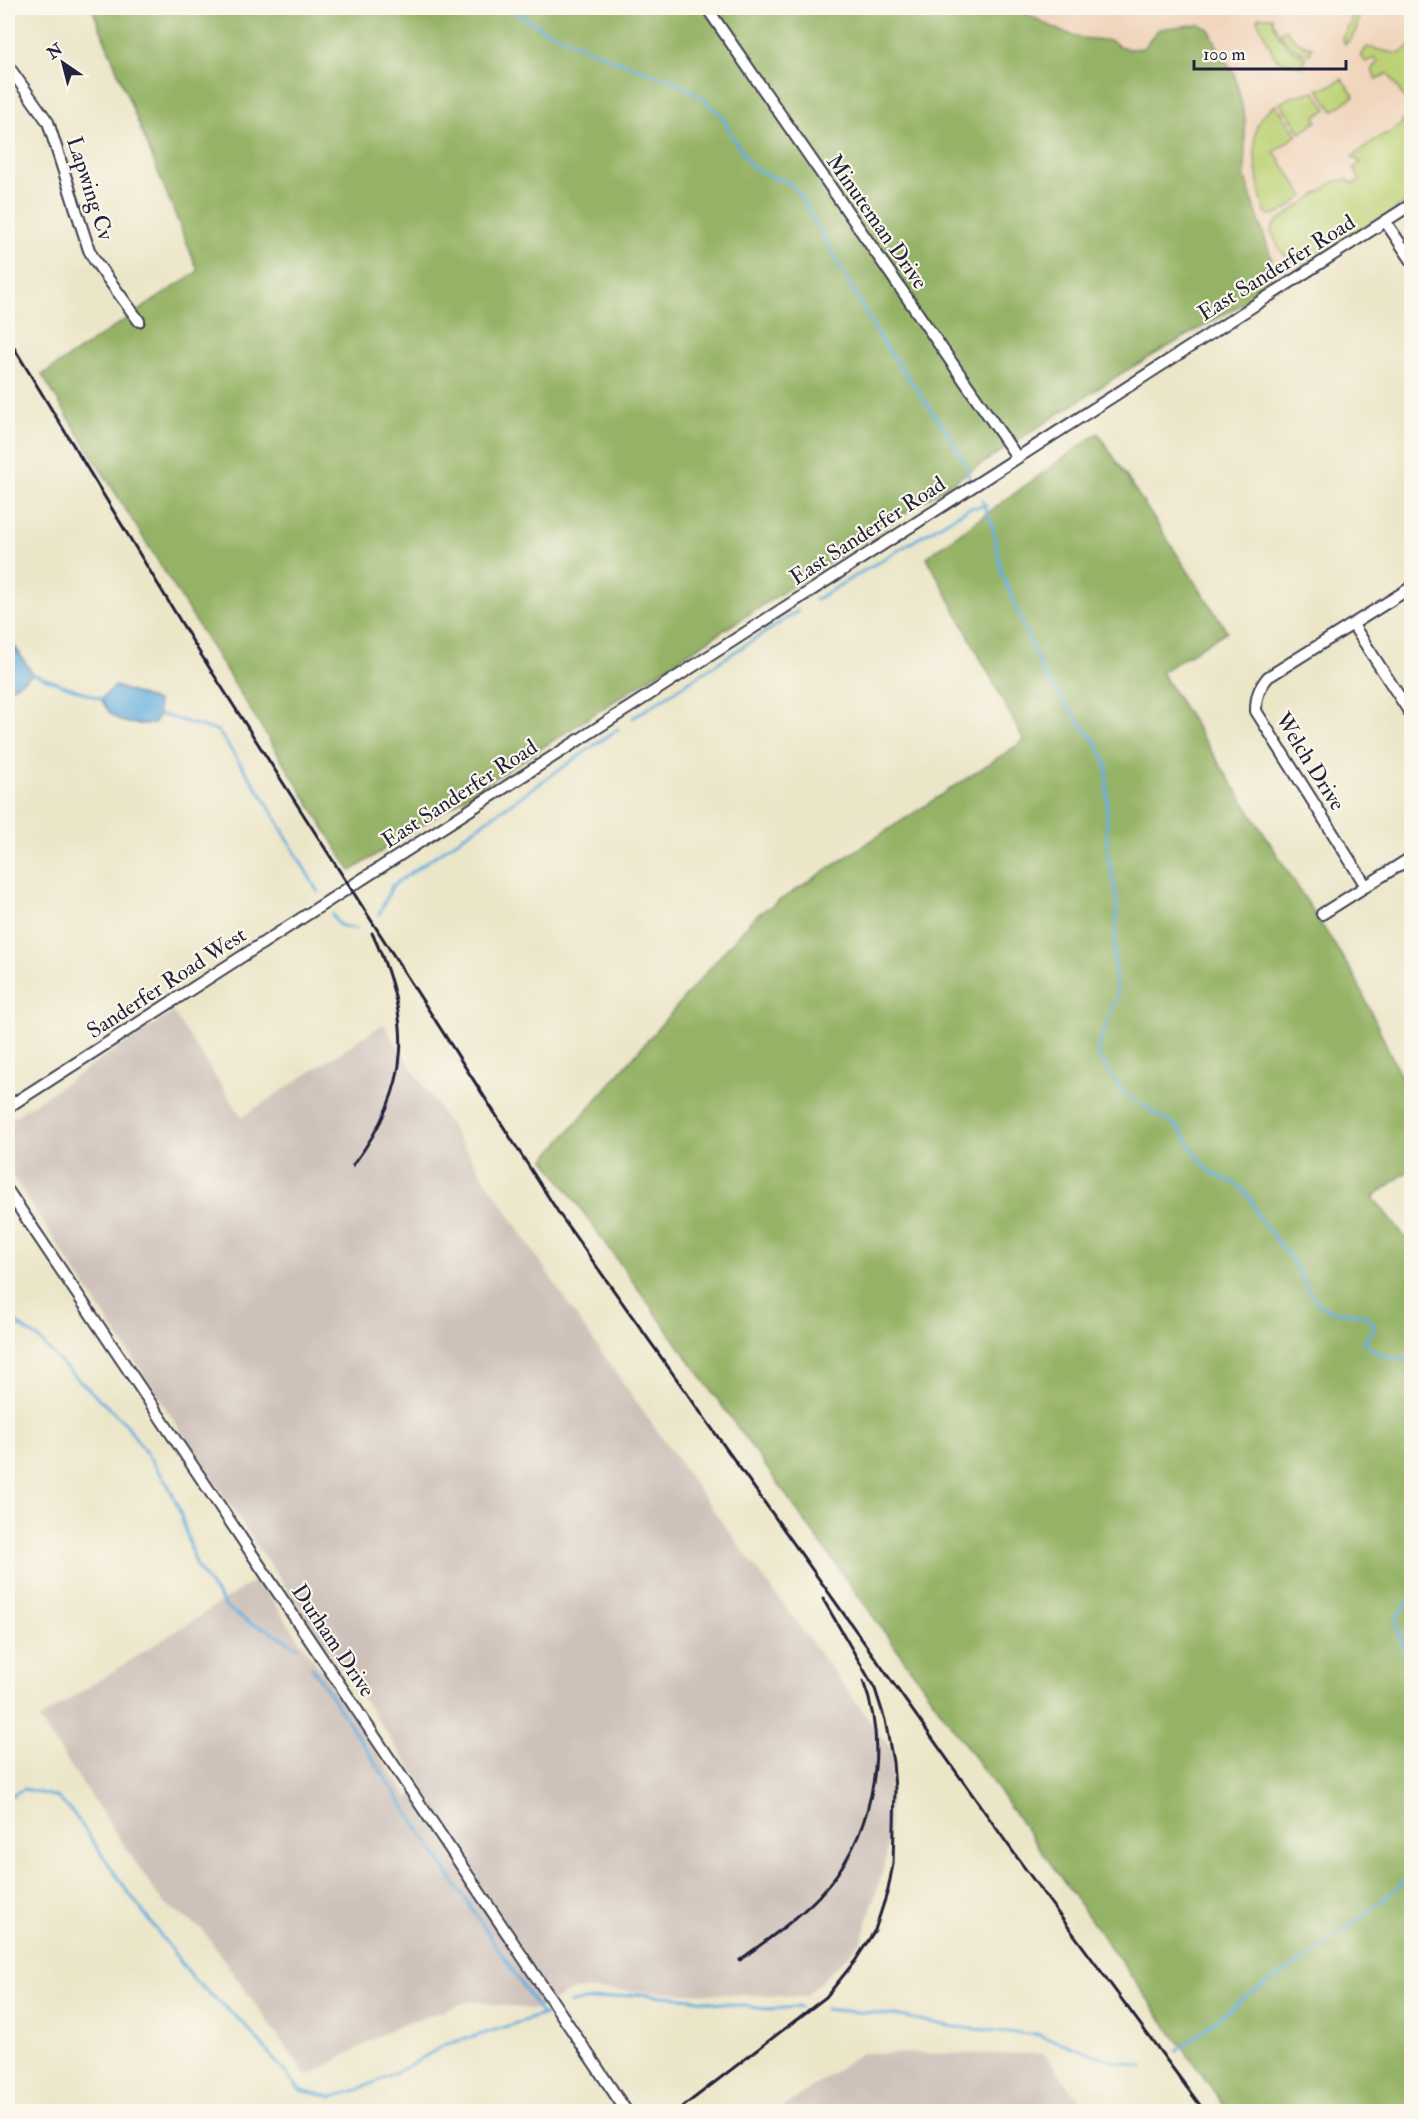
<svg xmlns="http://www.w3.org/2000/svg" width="1419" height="2119" viewBox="0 0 1419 2119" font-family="'IM FELL Double Pica',serif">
  <rect width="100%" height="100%" fill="#fbf7ec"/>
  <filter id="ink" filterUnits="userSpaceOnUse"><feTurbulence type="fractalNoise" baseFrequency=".0167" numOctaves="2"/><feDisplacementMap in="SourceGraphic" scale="12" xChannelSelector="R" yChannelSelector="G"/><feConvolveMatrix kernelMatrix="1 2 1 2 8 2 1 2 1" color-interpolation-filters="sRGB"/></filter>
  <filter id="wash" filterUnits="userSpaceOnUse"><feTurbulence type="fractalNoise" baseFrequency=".008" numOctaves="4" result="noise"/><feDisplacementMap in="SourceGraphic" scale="24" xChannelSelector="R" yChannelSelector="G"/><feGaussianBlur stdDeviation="1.35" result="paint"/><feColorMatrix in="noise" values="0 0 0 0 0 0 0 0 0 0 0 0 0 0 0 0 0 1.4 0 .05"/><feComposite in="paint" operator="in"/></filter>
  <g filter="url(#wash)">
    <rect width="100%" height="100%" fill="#ece6c9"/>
    <path fill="#f1d5bd" d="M883,8h528v192l-105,67 -184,106z"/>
    <g fill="#cec1ba">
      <path d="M173,1012l69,105 141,-93 197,298 138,195 176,236 -8,107 -25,82 -56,55 -230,-8 -39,21 -66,-9 -77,27 -86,49 -105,-148 -39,-26 -124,-184 218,-140 152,219 14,-12 -167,-242 -248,-374v-49z"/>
      <path d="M861,2053l183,1 45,57h-311z"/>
    </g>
    <g fill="#bcd175" stroke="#6f7a58" stroke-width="1.5">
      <path d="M1351,8h8c0,14 -2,28 -14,36l-3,-6 9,-17z"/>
      <path d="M1258,17h14c6,21 14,33 34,40l-3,10 -27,-8 -19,-39z"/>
      <path d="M1286,29c6,10 14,16 26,18l-2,7c-13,-1 -22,-9 -29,-19v-4z"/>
      <path d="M1411,46v62l-23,-35 -11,7 -5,-10 6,-7 -3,-5 -9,4 -5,-6 6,-9 32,7z"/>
      <path d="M1342,79l12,17 -21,15 -15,-22 14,-4z"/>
      <path d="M1314,91l13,18 -12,8 2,4 -16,12 -21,-30 13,-7z"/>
      <path d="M1276,105l21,30 -23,17 30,44c-11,8 -26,24 -39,17 -6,-22 -16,-71 -6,-92 4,-8 10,-12 17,-16z"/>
      <path d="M1411,115v85l-100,63c-22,7 -33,-15 -40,-32l4,-8 59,-41 13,-3 6,5 7,-4 -6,-12 7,-6 -9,-5 32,-23 1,2 17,-12 -1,-2z"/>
    </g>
    <g fill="#95b366" stroke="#5c6a50" stroke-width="1.5">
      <path d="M92,8h927l4,4 37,19 22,7 30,3 7,5 10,3 14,-1 16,-19 40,-5 10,5 14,29 11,14 11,46v60l26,79 -1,20 -5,14 -143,82 -771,498 -309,-496 156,-104z"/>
      <path d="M1098,433l129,198 -66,41 194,305 56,122v70l-38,28 39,49 -1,865h-183l-683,-952 209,-242 270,-176 -97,-184z"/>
    </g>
    <g fill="#66aedd" stroke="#44688c" stroke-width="1.5">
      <path d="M15,647l18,27 -25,16v-40z"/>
      <path d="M115,686l42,15 2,13 -5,10c-27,0 -39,2 -53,-25z"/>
    </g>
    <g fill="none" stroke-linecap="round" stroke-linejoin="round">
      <g stroke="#66aedd" stroke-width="3">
        <path d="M508,8l33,20 68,30 67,24 29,18 18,17 10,21 19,29 22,11 13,3 13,14 80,143 67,94 21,37 1,9"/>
        <path d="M982,500l11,27 8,44 41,100 12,18 44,56 9,22v83l9,43 1,24 -3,41 3,39 -10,24 -10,32 26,40 56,35 24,36 9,9 24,11 8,7 8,10 7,17 35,45 14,27 10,13 13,8 35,4 9,11 -11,15c12,15 28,20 48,17"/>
        <path d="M815,600l154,-92 17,-2"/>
        <path d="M33,674l68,25"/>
        <path d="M159,714l59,17 47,69 53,92"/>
        <path d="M633,718l165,-107"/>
        <path d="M332,914l7,11 18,4"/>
        <path d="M379,914l13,-28 226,-157"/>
        <path d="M8,1319l5,2 26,18 25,27 62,58 41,59 11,23 19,61 29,40 25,17 16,5 30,18"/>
        <path d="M1412,1600l-7,5 -9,15c5,22 12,42 16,65"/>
        <path d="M312,1667l230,348"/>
        <path d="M1412,1728v6"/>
        <path d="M8,1797l16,-8 33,8 17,17 49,71 71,95 50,44 56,66 32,7 26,-7 49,-23 39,-23 27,-7 75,-24"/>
        <path d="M570,2003l68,-9 38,3 90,12 34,-2"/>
        <path d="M825,2009l75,7 54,11 85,8 70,25 34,7"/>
        <path d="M1177,2051l73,-57 64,-40 21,-16 52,-41 25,-24"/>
      </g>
    </g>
  </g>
  <g filter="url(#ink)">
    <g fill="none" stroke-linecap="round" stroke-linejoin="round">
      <g stroke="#403f50" stroke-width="14">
        <g id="minor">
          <path d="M707,8l310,449"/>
          <path d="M8,66l40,56 41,128 6,11 44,60"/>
          <path d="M1385,221l27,40"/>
          <path d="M1353,625l59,91"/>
          <path d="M1366,886l-110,-175c0,-15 3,-23 12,-34l144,-90"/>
          <path d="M1322,914l90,-57"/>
          <path d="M8,1107l1404,-903"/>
          <path d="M8,1191l619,921"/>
        </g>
      </g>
      <use href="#minor" stroke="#fff" stroke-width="10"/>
      <g stroke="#22223b" stroke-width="3">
        <path d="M8,338l190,312 362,565 461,648 184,249"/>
        <path d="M353,1165c60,-79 60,-145 19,-232"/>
        <path d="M740,1960c27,-20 56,-40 79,-64 52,-55 72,-144 44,-215"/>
        <path d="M676,2112l150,-115 29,-36 20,-31 13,-40 5,-26 2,-75 -2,-27 -8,-42 -10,-31 -52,-90"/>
      </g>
    </g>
  </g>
  <g text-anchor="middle" stroke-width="4.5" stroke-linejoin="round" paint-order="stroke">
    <g font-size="22" fill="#22223b" stroke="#fbf7ec">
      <text transform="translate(91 188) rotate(72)" y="8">Lapwing Cv</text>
      <text transform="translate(878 221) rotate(55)" y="8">Minuteman Drive</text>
      <text transform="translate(1276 267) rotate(-32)" y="8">East Sanderfer Road</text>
      <text transform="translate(867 530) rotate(-33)" y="8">East Sanderfer Road</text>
      <text transform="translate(1311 761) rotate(58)" y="8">Welch Drive</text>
      <text transform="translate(459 793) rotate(-33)" y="8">East Sanderfer Road</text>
      <text transform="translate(166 982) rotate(-33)" y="8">Sanderfer Road West</text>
      <text transform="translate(334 1640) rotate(56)" y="8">Durham Drive</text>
    </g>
  </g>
  <rect width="1419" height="2119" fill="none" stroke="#fbf7ec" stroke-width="30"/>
  <g transform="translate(63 63) rotate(325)" stroke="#fbf7ec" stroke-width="4.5" paint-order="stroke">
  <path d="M0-4.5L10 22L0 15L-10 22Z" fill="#22223b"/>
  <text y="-9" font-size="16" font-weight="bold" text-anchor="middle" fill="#22223b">N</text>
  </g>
  <path d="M1194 60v9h152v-9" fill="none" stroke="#22223b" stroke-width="3"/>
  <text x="1203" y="60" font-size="18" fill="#22223b" stroke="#fbf7ec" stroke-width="4.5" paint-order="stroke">100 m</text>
</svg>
